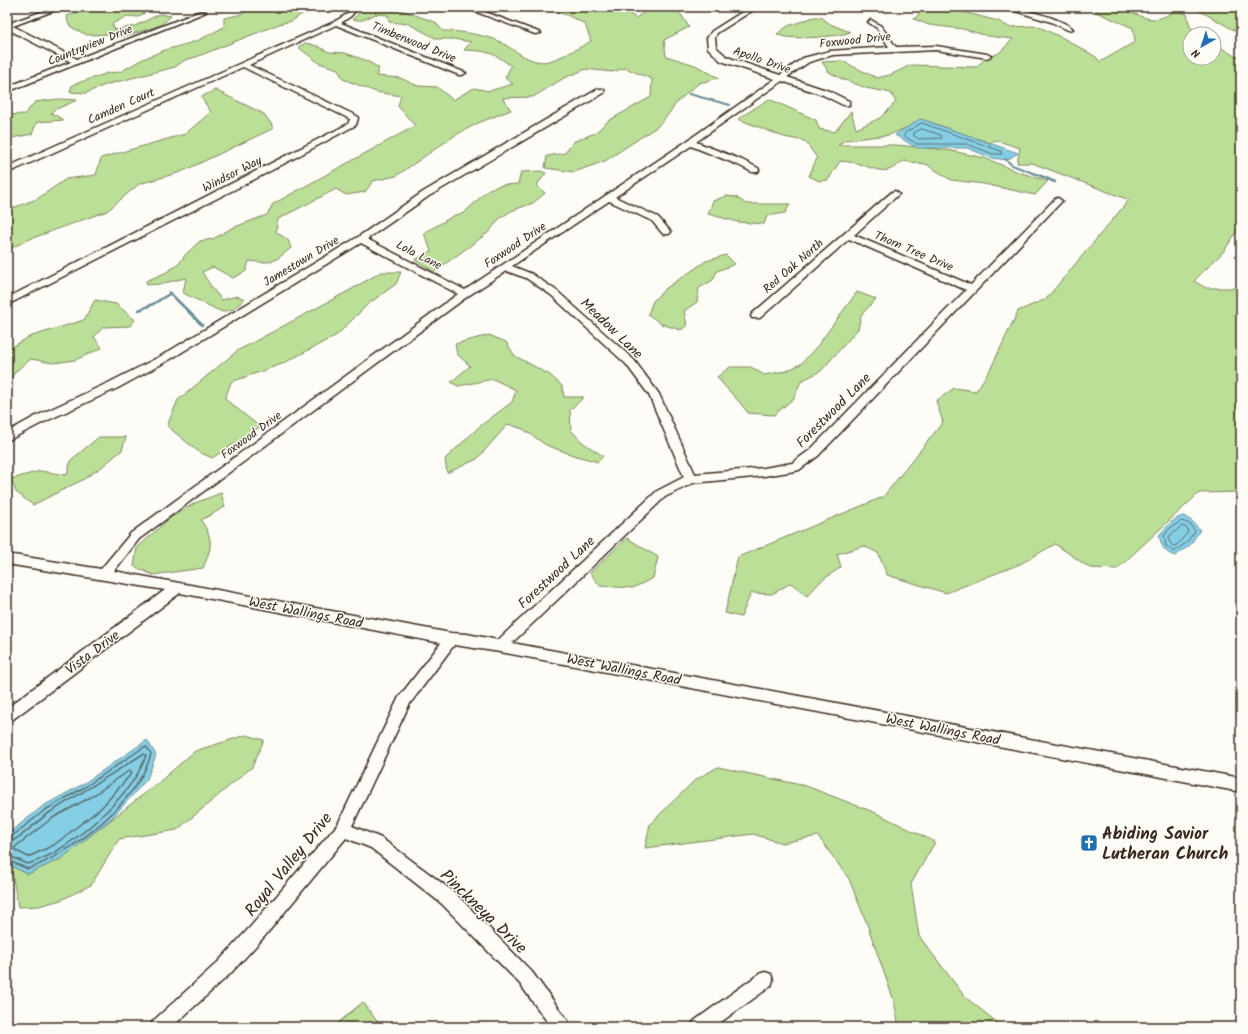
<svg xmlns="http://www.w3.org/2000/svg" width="1248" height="1034" viewBox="0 0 1248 1034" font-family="Kalam,sans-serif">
  <rect width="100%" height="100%" fill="#fdfcf7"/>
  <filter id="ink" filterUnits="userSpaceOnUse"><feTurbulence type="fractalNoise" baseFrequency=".025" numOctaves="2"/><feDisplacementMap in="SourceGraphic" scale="8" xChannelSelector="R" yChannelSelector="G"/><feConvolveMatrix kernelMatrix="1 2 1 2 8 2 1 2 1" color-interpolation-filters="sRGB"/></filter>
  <g filter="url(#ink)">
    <g fill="#bcdf98" stroke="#7c845b">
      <path d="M115,7h39l-16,10 -11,-1 -15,8 3,6 20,-4 25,-12 11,2 -10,9 -28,9 -14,3 -6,-3 -26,1 -16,-8 -3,-4 -1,-7 13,-5z"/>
      <path d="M250,7h62l-20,14 -13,3 -83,33 -11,3 -10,7 -70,18 -19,8 -16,-1 2,-7 36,-12 12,-1 21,-12 21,-9 35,-10 27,-14v-9l19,-4z"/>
      <path d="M365,7h25l8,2 37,13 8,9c17,0 34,3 51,8 18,7 35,27 55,22 14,-4 30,-13 42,-20l-6,-17 -18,-9 -19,-5 -4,-3h71l6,2 15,9 15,-11h25l13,20 -25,13 2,16 29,9 24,13 -20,5 -21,18 -11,15 -9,10 -53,35 -31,11 -29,-4 2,-12 18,-3 8,-11 22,-9 13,-12 43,-24 1,-18 -27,-11 -13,4 -26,-3 -22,9 -31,19 -31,1 9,12 -33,13 -24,13 -58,40 -23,5 -8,11 -19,3 -10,-6 -58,30 -2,13 12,8 3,8c-17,14 -19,16 -42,13l-3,10 -13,7 -20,-11 -11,5 10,16 10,12 15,-4 8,3 -12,10 -11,3 -39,-19 3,-15 -27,6 -12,1 -1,-4 19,-8 14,-9 6,-9 15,-14 13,-2 19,-11 35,-13 6,-11 142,-78 -17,-20 3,-10 -25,-4 -33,-13 -5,-10 -19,-6 -21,-16 8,-4 11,3 12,6 16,1 20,7 14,8 -3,8 24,2 18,8 19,1 16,13 21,-12 15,3 24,-7 -8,-6 6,-12c-18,-14 -24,-15 -47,-16l7,-8 -18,-3h-16l-28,-15 -20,-2 -1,-7 -12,-1 -13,6h-11z"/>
      <path d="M900,7h44l54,14 11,6 28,-1 28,13 31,18 4,5 35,-20 -2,-14 -37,-16v-5c6,0 13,-1 19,0 25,4 33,23 61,3l11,4 3,13 11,7h-11v24h24v-15l22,14 5,-1v169l-17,26 -30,30 12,7h35v204l-42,1 -82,76 -27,-1 -35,-24 -35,20 -74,29 -59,-18 -9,-22 -14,-7 -27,8 4,13 -20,14 -14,15 -16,-13 -19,11 -21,-1 -10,24 -16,-4 13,-56 145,-60 60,-75 -7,-21 18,-13 22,3 15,-23 27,-57 28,-12 83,-99 -97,-37h-15l3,-15 -25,-8 -5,3 -66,-23 -35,15 -44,5 -7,5h58l51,5 38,8 33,14 30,9 -13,14 -51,-11 -33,-4 -25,-16 -23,-3c-16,14 -22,10 -41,4 -6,-3 -15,-3 -22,-4l-12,19 -9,1 -10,-5 8,-18 -12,-17 -21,-4 -46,-18 31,-20 47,21 3,9 16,3 16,-21 5,18 24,-11 16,-16 -5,-9 -25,-5 -26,-10 -11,-6 -7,-10 20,-1 35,17 13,-3 21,-10 65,2 9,-8 14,-6 14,-14 -25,-3 -25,-7 -34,-4 -15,-6 7,-7z"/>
      <path d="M1193,7h48v27z"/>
      <path d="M814,17h7l9,7 20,8c-10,5 -66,9 -73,2l11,-8z"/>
      <path d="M215,90l49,24 10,14 -93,44 -42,12 -32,27 -77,28 -23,11v-40l30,-11 29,-20 30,-4 5,-17 84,-24 26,-22 -10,-15z"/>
      <path d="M58,99l19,1 -23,10 -3,3 13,7 -27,2 -5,12 -25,5v-24l18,-1 10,-12z"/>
      <path d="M541,171l5,2 -9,12 8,8 -12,10 -22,8 -12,8 -10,13 -55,40 -19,-12 16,-9 -7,-18 31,-18 9,-2 25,-24 13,-4 16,-1 3,-12z"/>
      <path d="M726,196l10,1 10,7h44l-5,9 -18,3 -3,8 -26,-2 -30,-8 5,-13z"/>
      <path d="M726,255l9,9 -18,7 -4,9 -14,8 -2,14 -13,9 3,14 -6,5 -20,-6 -13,-10 5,-13 12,-12 41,-28z"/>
      <path d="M381,272h20l-5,12 -28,20 -31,31 -55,29 -51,18 -6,17 35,28 -48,31 -13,-6 -32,-26 11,-26 59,-49 115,-62z"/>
      <path d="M857,292l19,7 -15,16 -3,14 -37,42 -20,10 -7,17 -20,17 -26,-2c-9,-13 -21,-23 -31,-36l13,-10h21l13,8 22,-4 15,-7 17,-19z"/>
      <path d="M95,300l21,4 19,16 -5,6 -27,1 -9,10 8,11 -27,12 -22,3 -22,-4 -15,12 -9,13v-34l22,-13 55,-17z"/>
      <path d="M489,335l17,7 9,14 35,19 12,11 2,11h20l-14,13 1,20 11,12 21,14 -5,6 -25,-7 -27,-10 -23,-16 -15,-5 -31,35 -30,14 -2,-14 34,-32 33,-25 4,-12 -23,-11 -35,7 -7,-4 19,-16 -13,-12 -2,-10z"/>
      <path d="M99,437h27l-4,13 -19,16 -19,13 -51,26 -17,-13 -5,-13 29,-8 27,4 4,-15z"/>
      <path d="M221,493l4,14 -24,13c13,21 11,26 2,48l-50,7 -19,-9 3,-18 33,-30 25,-15z"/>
      <path d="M627,538l31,19 -5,21 -20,10 -33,-2 -10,-13z"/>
      <path d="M246,735l18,5 -12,27 -75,63 -58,9 -28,46 -30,15 -22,6 -21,1 -7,-41 17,8 34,-16 96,-75 37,-32z"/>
      <path d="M718,767l88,19 70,27 59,29 -24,42 8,52 46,61 38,30h-104l-5,-26 -27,-77 -18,-45 -31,-43 -36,7 -29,-9 -108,14 5,-24 45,-44z"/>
      <path d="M363,1002l18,25h-48z"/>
    </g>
    <g fill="#85cfe6" stroke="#678d96">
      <path d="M920,119l4,1 94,33 -11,7 -15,-2 -25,-10h-50l-22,-13z"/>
      <path d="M1184,516l9,6 7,8 -10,15 -15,11c-12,-4 -13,-10 -16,-21 7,-7 15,-18 25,-19z"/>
      <path d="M147,740l9,15 -9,24 -36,40 -49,39 -34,16 -17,-8 -4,-4v-24l2,-5 34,-27 40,-22z"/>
    </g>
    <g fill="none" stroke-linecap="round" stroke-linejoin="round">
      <g stroke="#596c6e" stroke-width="1">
        <path d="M922,123l79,28 1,3h-9l-26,-10h-50l-13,-8 1,-3z"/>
        <path d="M922,129l19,6 1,3 -23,1 -5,-3v-3z"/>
        <path d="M1182,521l8,3 5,7 -8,11 -13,10 -8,-6 -2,-10 5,-7z"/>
        <path d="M1182,526l5,2 1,4 -11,13 -4,1 -3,-3 -1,-6z"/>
      </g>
      <g stroke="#596c6e" stroke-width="1.5">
        <path d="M130,770l2,3 -31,35 -47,37 -26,12 -13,-7v-3l36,-28 40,-22z"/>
        <path d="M7,838l4,-1 34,-27 40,-23 59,-40h3l4,7c-13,47 -78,99 -123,115l-21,-9"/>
        <path d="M7,843c16,-5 28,-21 42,-30 32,-20 63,-39 94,-59l3,1c-10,35 -61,79 -92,98 -8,4 -17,8 -26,11l-21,-9"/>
      </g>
      <g stroke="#678d96" stroke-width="2">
        <path d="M689,94l41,11"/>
        <path d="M1005,159l7,6 26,10"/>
      </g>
      <g stroke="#678d96" stroke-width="2.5">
        <path d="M1036,174l19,8"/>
        <path d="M169,292l33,33"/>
        <path d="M139,310l14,-6 18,-11"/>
      </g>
      <g stroke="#3b2a1e" stroke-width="3">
        <g id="minor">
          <path d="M55,7h9l-51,19 64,33 124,-48 5,1 -199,80v-5l64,-25 -64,-33v-5z"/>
          <path d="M352,7h6l-7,9 -10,7 125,50 -4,2h-3l-123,-50 -87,40 108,51 1,2 -2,7 -97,52 -252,128v-7l341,-174 2,-5 -107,-52 -233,105 -3,1v-6l327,-145 13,-8z"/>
          <path d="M463,7h9l69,26 -6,1z"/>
          <path d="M750,7h8l-41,26 -2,5 1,9 11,10 53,18 23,-17 27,-7 59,-4 -12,-19 -9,-6 3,-2 10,6 15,21 40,-1 51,8 4,2 -4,2 -51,-8 -103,5 -24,7 -22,15 42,14 20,10v4h-6l-20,-10 -41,-14 -86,61 46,18 16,8 1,2 -1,2h-6l-16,-8 -45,-18 -76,51 43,20 13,15 -2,2h-6l-11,-13 -43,-20 -97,65 20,8 25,17 77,69 25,34 36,80 69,-6 28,-5 18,-13 156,-160 -117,-51 -89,79h-8l-1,-2 1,-2 140,-122 3,-1 4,3 -45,41 117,50 84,-86 3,-1 4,3 -244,255 -19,14 -4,1 -31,5 -71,7 -28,14 -153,146 729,135v14l-741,-140 -46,-7 -45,60 -57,121 29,12 73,54 78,80 36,49 3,6h-20l-31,-43 -78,-80 -71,-56 -25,-10 -82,99 -34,37 -58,53h-22l3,-6 65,-59 34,-37 86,-101 61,-127 42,-54 -261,-50 -168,127 -5,2v-14l158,-118 -158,-26v-10l94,15 30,-36 327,-239 -97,-51 -192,117 -51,28 -74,34 -37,19v-9l29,-16 74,-34 51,-26 197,-119 65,-45 175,-103h6v4l-175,103 -62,43 98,51 222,-149 88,-62 -54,-18 -13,-13 -1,-10 5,-7zM506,271l20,7 25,17 75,69 23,31 35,82 -27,14 -159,149 -31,-6 -16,-1 -337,-62 25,-32 329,-243z"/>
          <path d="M1002,7c16,0 60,11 71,22l-5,1 -17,-8z"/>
          <path d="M765,972l6,2 2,6 -2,6 -57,41h-23l3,-6 65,-47z"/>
        </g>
      </g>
      <use href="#minor" fill="#fdfcf7" fill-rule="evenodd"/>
    </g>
  </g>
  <defs>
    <g id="church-square" transform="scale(0.9)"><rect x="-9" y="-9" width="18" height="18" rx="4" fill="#1f6fb2" stroke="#fdfcf7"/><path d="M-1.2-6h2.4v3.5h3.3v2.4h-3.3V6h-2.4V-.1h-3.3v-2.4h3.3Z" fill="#fff"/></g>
  </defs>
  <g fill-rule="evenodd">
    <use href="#church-square" x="1089" y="843"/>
  </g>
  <g text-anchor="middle" stroke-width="3" stroke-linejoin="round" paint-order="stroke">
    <g font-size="12" fill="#3b2a1e" stroke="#fdfcf7">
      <text transform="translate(855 40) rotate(-6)" y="4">Foxwood Drive</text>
      <text transform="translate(414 42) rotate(22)" y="4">Timberwood Drive</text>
      <text transform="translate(90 45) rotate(-22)" y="4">Countryview Drive</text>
      <text transform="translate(762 60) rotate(19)" y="4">Apollo Drive</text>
      <text transform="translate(121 106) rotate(-24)" y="4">Camden Court</text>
      <text transform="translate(232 174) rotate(-27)" y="4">Windsor Way</text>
      <text transform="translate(515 245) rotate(-34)" y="4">Foxwood Drive</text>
      <text transform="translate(914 251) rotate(23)" y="4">Thorn Tree Drive</text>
      <text transform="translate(419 255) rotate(27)" y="4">Lola Lane</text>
      <text transform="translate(301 261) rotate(-31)" y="4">Jamestown Drive</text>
      <text transform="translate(793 266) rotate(-41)" y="4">Red Oak North</text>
      <text transform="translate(251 435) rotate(-36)" y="4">Foxwood Drive</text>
    </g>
    <g font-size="14" fill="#3b2a1e" stroke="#fdfcf7">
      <text transform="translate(612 328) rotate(44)" y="5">Meadow Lane</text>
      <text transform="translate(833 410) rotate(-45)" y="5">Forestwood Lane</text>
      <text transform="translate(556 572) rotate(-43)" y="5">Forestwood Lane</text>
      <text transform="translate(306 612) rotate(11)" y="5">West Wallings Road</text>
      <text transform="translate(92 652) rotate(-37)" y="5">Vista Drive</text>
      <text transform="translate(624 669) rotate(11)" y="5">West Wallings Road</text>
      <text transform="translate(943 729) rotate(11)" y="5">West Wallings Road</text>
    </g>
    <g font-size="17" font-weight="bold" fill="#3b2a1e" stroke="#fdfcf7" text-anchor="start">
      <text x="1102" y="839">Abiding Savior<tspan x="1102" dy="20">Lutheran Church</tspan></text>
    </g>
    <g font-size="17" fill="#3b2a1e" stroke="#fdfcf7">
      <text transform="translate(288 864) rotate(-51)" y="6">Royal Valley Drive</text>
      <text transform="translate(484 911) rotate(44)" y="6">Pinckneya Drive</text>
    </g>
  </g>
  <rect width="1248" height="1034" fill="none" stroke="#fdfcf7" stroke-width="24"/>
  <rect x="12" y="12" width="1224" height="1010" fill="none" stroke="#3b2a1e" stroke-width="1.5" filter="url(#ink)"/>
  <g transform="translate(1202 46) rotate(219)"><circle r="19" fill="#fdfcf7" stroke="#afa8a0"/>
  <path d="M0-3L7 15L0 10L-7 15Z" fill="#1f6fb2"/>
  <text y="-6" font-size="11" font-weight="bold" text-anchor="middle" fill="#3b2a1e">N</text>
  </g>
</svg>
